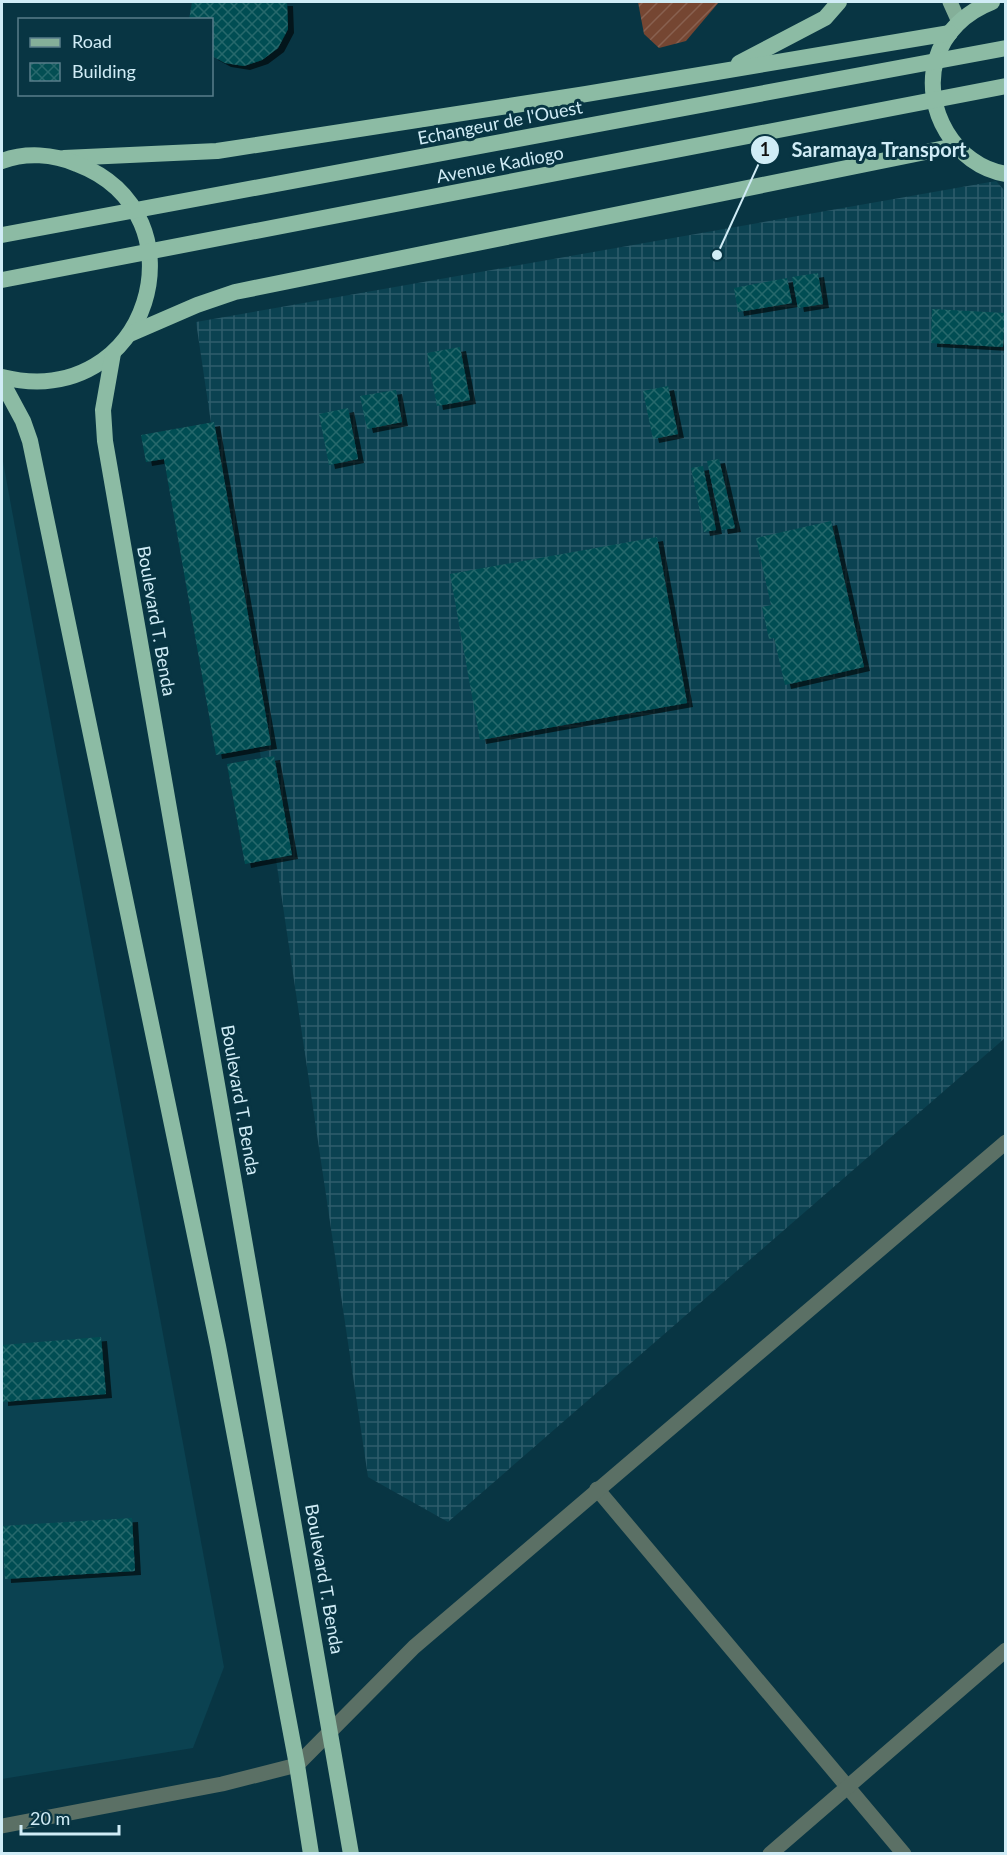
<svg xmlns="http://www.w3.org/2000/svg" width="1007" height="1855" viewBox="0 0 1007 1855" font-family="Lato,sans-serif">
  <defs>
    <pattern id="industrial-grid" width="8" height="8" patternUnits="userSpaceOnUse" patternTransform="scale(1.5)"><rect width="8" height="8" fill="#0b4251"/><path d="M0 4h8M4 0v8" fill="none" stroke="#2e5d6b"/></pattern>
    <pattern id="garden-furrows" width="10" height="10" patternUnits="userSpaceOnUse" patternTransform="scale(1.5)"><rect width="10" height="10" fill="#754632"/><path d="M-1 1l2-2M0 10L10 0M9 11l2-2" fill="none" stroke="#886150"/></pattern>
    <pattern id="building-cross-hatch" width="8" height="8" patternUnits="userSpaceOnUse" patternTransform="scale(1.5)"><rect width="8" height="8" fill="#034e53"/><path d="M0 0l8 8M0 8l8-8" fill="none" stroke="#27686c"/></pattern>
    <filter id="shadow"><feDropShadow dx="6" dy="4" stdDeviation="0" flood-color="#0009"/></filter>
  </defs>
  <rect width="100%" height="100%" fill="#083543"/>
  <path fill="#0b4251" d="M2,456l222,1211 -31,81 -191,31z"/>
  <path fill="url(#industrial-grid)" d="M996,181l9,10v847l-557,484 -80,-45 -172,-1155z"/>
  <path fill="url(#garden-furrows)" d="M638,2h81l-33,39 -27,7 -15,-14z"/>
  <g fill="url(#building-cross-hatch)" filter="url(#shadow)">
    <path d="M192,2h95l1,27 -10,19 -16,12 -18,6 -19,-3 -13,-7v-36h-23z"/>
    <path d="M818,273l5,31 -25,4 -6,-31z"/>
    <path d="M787,278l5,25 -54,9 -4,-24z"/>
    <path d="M932,309l73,4 -2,34 -72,-4z"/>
    <path d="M460,347l10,53 -33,6 -10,-53z"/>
    <path d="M668,386l10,48 -25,5 -10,-48z"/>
    <path d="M396,390l6,32 -35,7 -7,-33z"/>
    <path d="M348,408l10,51 -29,6 -10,-51z"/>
    <path d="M214,422l57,323 -55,10 -52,-296 -18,3 -5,-27z"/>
    <path d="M719,459l16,69 -13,2 -15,-69z"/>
    <path d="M703,466l13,64 -12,2 -13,-64z"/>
    <path d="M831,521l33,146 -79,18 -11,-47 -5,1 -7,-32 9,-2 -15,-67z"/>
    <path d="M657,537l30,166 -207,37 -30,-166z"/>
    <path d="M274,756l18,99 -47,9 -18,-100z"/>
    <path d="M101,1337l5,57 -104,8v-57z"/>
    <path d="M132,1518l3,53 -130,8 -3,-53z"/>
  </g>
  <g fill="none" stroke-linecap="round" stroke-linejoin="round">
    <g stroke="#5b7065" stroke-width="15">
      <path d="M597,1489l307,365"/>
      <path d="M2,1826l220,-42 75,-19 117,-118 592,-505"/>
      <path d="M770,1854l236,-204"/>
    </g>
    <path stroke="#84af99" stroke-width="15" d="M950,2l9,20"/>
    <g stroke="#8cbba4" stroke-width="16">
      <path d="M992,2c-26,10 -48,30 -56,58 -14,48 19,106 70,114"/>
      <path d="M739,63l86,-45 14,-16"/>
      <path d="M64,158l153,-7 369,-57 364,-61"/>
      <path d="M2,161c24,-9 51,-7 75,3 131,50 73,249 -75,213"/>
      <path d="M130,334l67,-29 38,-13 720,-146"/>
      <path d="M113,353l-10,57 2,31 246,1413"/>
      <path d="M2,382l21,39 7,20 188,905 79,419 14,89"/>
    </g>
    <g stroke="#8cbba4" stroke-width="16">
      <path d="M2,235l1004,-187"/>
      <path d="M2,280l1004,-194"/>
    </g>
  </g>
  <g text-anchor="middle" stroke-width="6" stroke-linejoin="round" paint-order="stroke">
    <g font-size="18" fill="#d0ecf6" stroke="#083543">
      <text transform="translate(500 123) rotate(-11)" y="6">Echangeur de l'Ouest</text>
      <text transform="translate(500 165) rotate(-11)" y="6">Avenue Kadiogo</text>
      <text transform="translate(156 621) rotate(80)" y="6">Boulevard T. Benda</text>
      <text transform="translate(240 1100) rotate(80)" y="6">Boulevard T. Benda</text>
      <text transform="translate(324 1579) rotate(80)" y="6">Boulevard T. Benda</text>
    </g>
  </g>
  <path fill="none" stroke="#d0ecf6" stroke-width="2" d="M717 255L765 150"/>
  <g fill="#d0ecf6" stroke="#083543" stroke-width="2">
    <circle cx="717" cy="255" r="6"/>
    <circle cx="765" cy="150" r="15"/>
  </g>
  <g font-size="18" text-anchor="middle" font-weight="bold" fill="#111">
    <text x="765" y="156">1</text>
  </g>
  <g font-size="20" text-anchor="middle" font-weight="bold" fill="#d0ecf6" stroke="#083543" stroke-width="6" stroke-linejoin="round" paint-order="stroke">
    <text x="879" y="157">Saramaya Transport</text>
  </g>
  <rect width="1007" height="1855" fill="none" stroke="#d0ecf6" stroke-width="6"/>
  <rect x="18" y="18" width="195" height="78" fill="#083543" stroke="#587e8b" stroke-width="1.5"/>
  <rect x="30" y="38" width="30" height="9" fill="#84af99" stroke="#587e8b" stroke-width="1.5"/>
  <text x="72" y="48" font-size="18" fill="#d0ecf6">Road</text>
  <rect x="30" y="63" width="30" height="18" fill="url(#building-cross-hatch)" stroke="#587e8b" stroke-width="1.5"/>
  <text x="72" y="78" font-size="18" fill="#d0ecf6">Building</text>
  <path d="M21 1825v9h98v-9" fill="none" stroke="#d0ecf6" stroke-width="3"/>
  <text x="30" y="1825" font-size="18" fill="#d0ecf6" stroke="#083543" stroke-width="4.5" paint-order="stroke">20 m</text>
</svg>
